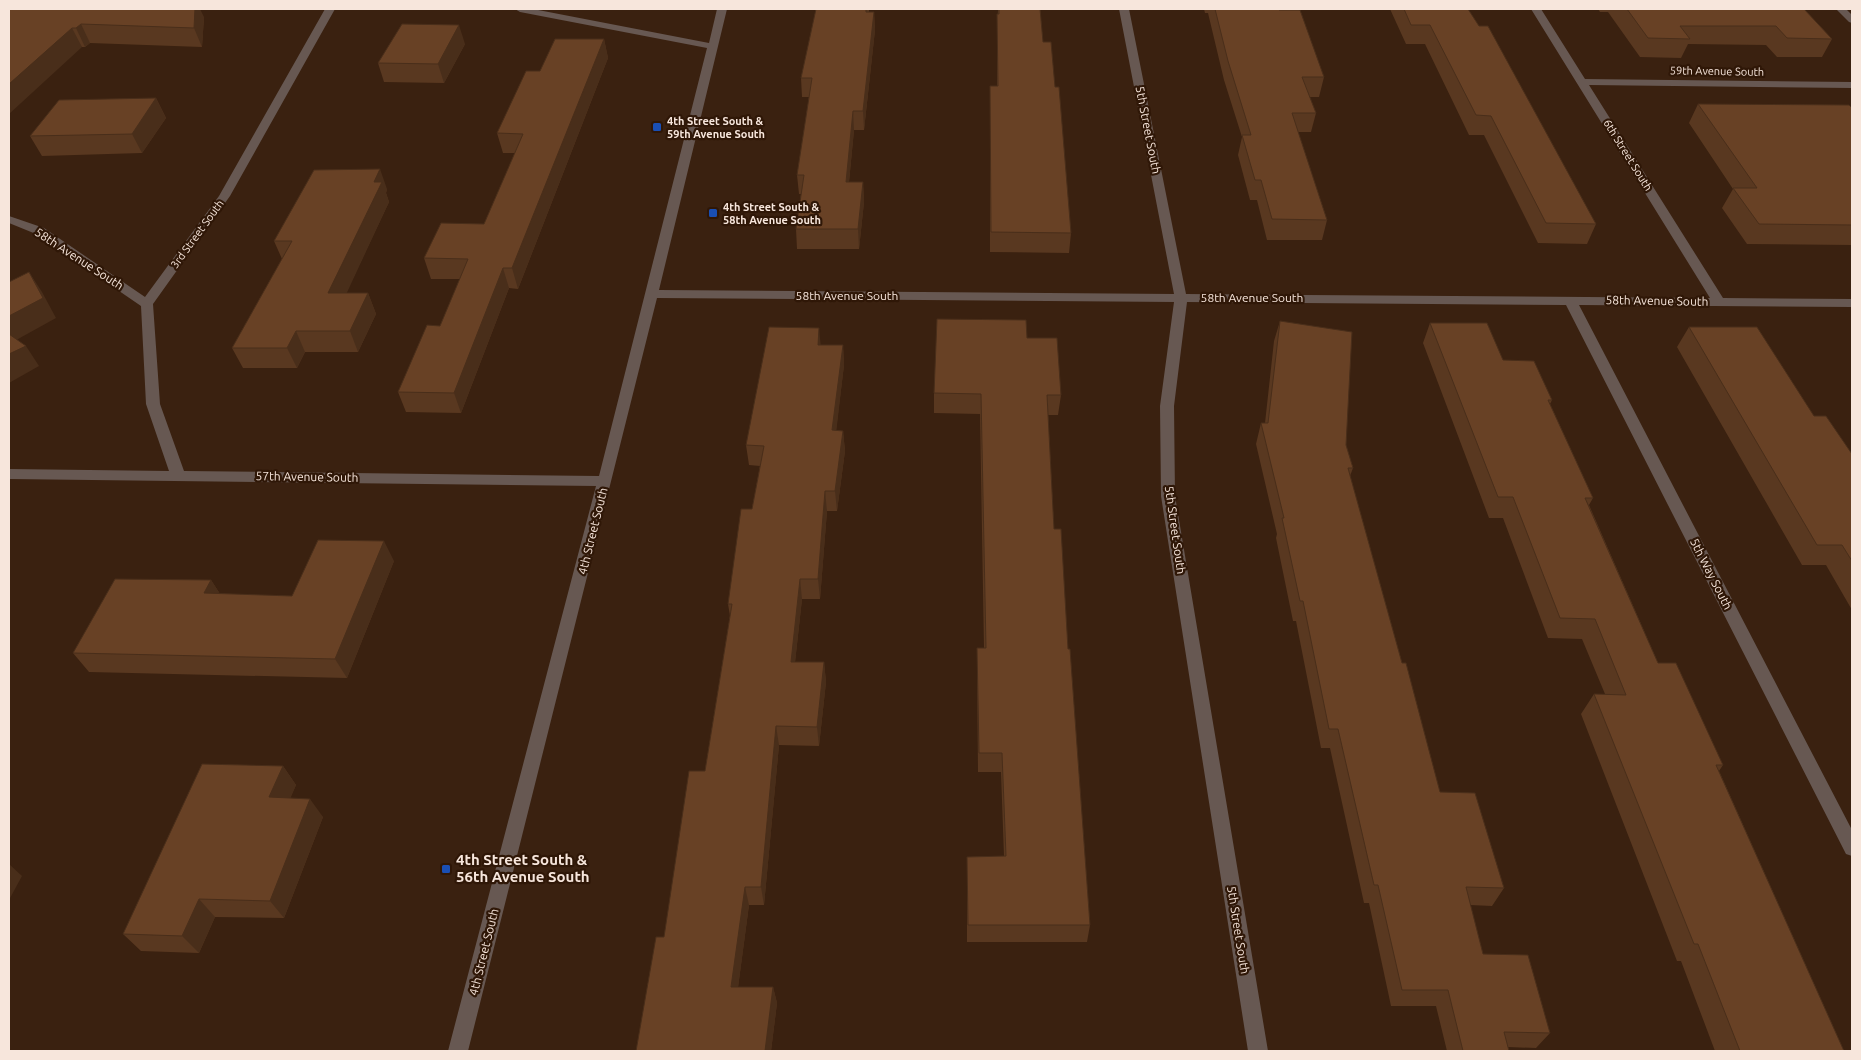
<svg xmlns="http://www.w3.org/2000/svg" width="1861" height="1060" viewBox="0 0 1861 1060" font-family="Ubuntu,sans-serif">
  <rect width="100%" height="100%" fill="#3a2110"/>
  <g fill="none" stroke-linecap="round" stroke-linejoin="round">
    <g fill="#675852" fill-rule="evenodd">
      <path d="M325,9h10l-105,187 -77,108 7,100 24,67 415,5 108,-428 -187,-36 -5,-3h18l176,34 8,-34h10l-68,281 515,4 -55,-285h10l57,285 524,4 -179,-289h10l44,70 267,3v6l-263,-3 134,213 129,1v8l-273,-2 273,525v26l-6,-2 -280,-549 -379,-3 -13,104 1,90 93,555h-20l-87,-555 -1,-90 14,-104 -517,-4 -189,753h-20l148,-565 -587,-7v-10l160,2 -23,-67 -5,-98 -105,-72 -27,-11v-7l35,12 101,69 74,-101z"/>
      <path d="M1836,9h10l6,6v8l-3,-1z"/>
    </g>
  </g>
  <g fill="#593820">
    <path d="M9,9l195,8 -2,30 -112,-4 -5,4h-3z"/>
    <path d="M816,9h53v3h5l1,18 -11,100h-10l-5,52h14l1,20 -5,47h-62l-1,-20 5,-35h-2l-2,-19 12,-78h-7l-1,-19z"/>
    <path d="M998,9h42l3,33 12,45 16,146 -2,20 -79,-1v-166h7v-54z"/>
    <path d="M1204,9h74l46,68 -5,20h-10l7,16 -5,19h-13l29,88 -5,20h-55l-10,-40h-7l-12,-45 4,-18 -18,-57 -16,-67h-3z"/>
    <path d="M1390,9h78l128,215 -9,20 -49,-1 -54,-108h-15l-44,-91h-19z"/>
    <path d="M1598,9h206l28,30 -10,18h-45l-11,-12 -78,-1 -7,14 -41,-1 -32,-45h-8z"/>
    <path d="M604,39l4,19 -90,231 -9,-1 -48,125 -55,-1 -8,-20 42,-66 20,-47h-29l-7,-21 60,-34 31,-71h-12l-6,-20 43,-62z"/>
    <path d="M465,44l-21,39 -60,-1 -6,-19z"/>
    <path d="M156,98l10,20 -24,35 -100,3 -12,-20z"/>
    <path d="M1698,104l154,3v138l-105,-1 -25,-36 11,-19 -44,-66z"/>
    <path d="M387,189l-1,4 3,9 -43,91h22l8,21 -18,38h-53l-8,16h-54l-11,-20 50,-89 -8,-18z"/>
    <path d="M1280,321l66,124 7,23 -3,8 52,187 38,129 64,96 -12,18 -22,-1 13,49 67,79 -14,15 -28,-1 1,4h-62l-11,-45h-45l-22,-103h-5l-34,-155h-9l-25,-127h-3l-17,-83 1,-4 -21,-90 5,-21h4l9,-82z"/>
    <path d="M1430,323l73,37 49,40 -2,4 43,94 -4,7 69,158 65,102 -4,6 125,280h-129l-34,-90h-4l-96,-247 13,-20h11l-23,-55 -34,-1 -45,-120h-14l-66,-175z"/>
    <path d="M1689,327l125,89 38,38v156l-26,-45h-24l-125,-218z"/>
    <path d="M1027,338l34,57 -3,20h-10l6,114 14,120 22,276 -3,17h-120v-85l37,-1 -3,-84h-23l-1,-105v-19h7l-4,-234 -46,-1v-20z"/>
    <path d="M821,345h22l1,20 -8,65 7,1 2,20 -8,60h-10l-7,88h-18l-7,63h29l2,20 -7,64 -40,-1 -15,160h-15l-11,82h35l4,16 -6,48 -107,-114 41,-166 25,-155 -2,-12 24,-95 8,-43 -11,-1 -3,-20z"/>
    <path d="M394,561l-47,117 -258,-6 -16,-19 138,-73 9,14 72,2z"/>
    <path d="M283,766l13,19 -6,13 33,19 -39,101 -69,-1 -16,36 -58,-2 -18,-17z"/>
  </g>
  <g fill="#492e1a">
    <path d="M195,9h5l4,8 -2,30 -8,-19z"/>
    <path d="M874,12l1,18 -11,100 -1,-19z"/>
    <path d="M81,24l9,19 -5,4 -9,-19z"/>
    <path d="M459,25l6,19 -21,39 -6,-19z"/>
    <path d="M72,28l10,19 -73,67v-30z"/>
    <path d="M604,39l4,19 -90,231 -6,-21z"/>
    <path d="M156,98l10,20 -24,35 -10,-19z"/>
    <path d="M853,111l1,19 -7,72 -1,-20z"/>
    <path d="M380,169l7,20 -1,4 3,9 -52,112 -9,-21 46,-111z"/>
    <path d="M863,182l1,20 -5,47 -1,-20z"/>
    <path d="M503,268l6,20 -48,125 -7,-20z"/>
    <path d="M29,272l13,20 14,26 -47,26v-28z"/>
    <path d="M368,293l8,21 -18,38 -8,-21z"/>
    <path d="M819,328l2,20 -3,-3z"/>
    <path d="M296,331l9,21 -8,16 -10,-20z"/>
    <path d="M843,345l1,20 -10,86 -2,-21z"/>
    <path d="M26,346l13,20 -30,17v-29z"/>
    <path d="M843,431l2,20 -8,60 -2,-20z"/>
    <path d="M825,491l2,20 -7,88 -2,-20z"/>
    <path d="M384,541l10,20 -47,117 -12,-19z"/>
    <path d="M800,579l2,20 -9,82 -2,-19z"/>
    <path d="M211,580l13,20 -20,-7z"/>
    <path d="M824,662l2,20 -7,64 -2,-19z"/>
    <path d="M776,726l3,19 -15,160 -3,-18z"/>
    <path d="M283,766l13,19 -13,31 -14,-19z"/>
    <path d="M310,799l13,18 -39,101 -14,-17z"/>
    <path d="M9,864l13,12 -13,24z"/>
    <path d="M745,887l4,18 -13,98 -5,-16z"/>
    <path d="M199,899l16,18 -16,36 -17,-17z"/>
    <path d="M773,987l4,16 -6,48h-6z"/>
  </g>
  <g fill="#684125" stroke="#492e1a">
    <path d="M9,9h186l-1,19 -113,-4 -5,4h-4l-63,56z"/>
    <path d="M816,9h50v3h8l-11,99h-10l-7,71h17l-5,47h-62l8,-54h-7l15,-97h-11z"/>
    <path d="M999,9h41l3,33h8l4,45h4l12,146 -80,-1 -1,-146h8l-1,-72h2z"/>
    <path d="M1215,9h63l1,1h21l24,67h-22l14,36h-24l35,107 -55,-1 -11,-39h-6l-13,-45h9l-23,-74z"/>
    <path d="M1404,9h64l11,17h9l108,198 -50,-1 -55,-107 -15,-1 -46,-90h-19z"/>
    <path d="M1627,9h177l28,30 -45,-1 -11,-12h-96l10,13 -42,-1z"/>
    <path d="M402,24l57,1 -21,39 -60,-1z"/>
    <path d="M555,39h49l-92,229h-9l-49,125 -56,-1 29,-67 13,1 28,-67 -44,-1 17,-35 43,1 39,-90 -26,-1 29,-62h14z"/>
    <path d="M156,98l-24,36 -102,2 29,-36z"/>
    <path d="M1698,104l151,1 2,2h1v118l-93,-1 -26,-36h24z"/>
    <path d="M380,169l-6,13h8l-54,111h40l-18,38h-54l-9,17h-55l60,-107h-18l40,-71z"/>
    <path d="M29,272l14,26 -34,18v-34z"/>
    <path d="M937,319l89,1 1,18h30l4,57h-14l7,134h7l7,120h2l20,276h-122l-1,-68 39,-1 -4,-103h-23l-2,-105h9l-5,-254 -47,-1z"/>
    <path d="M1280,321l72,11 -6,113 7,23h-5l54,195h4l34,129 35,1 29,95 -38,-1 17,67 45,1 22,78 -46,-1 5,19h-46l-15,-61h-46l-24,-105h-4l-36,-156h-9l-26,-128h-3l-18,-83h2l-23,-95h7z"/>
    <path d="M1430,323h57l16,37 31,1 18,39h-4l45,98h-8l73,165h18l47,102h-7l128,286h-104l-42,-107h-4l-100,-250 32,1 -31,-76 -35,-1 -47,-121h-15z"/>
    <path d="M769,327l50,1 -1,17h25l-11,85 11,1 -8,60h-10l-7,88h-18l-9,83h33l-7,65 -41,-1 -15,161h-16l-14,100h42l-8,64h-129l20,-114h8l25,-166h16l27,-167h-4l13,-95h11l12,-63 -18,-1z"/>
    <path d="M1689,327h68l57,89h12l26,38v107l-10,-16h-25z"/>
    <path d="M9,334l17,12 -17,8z"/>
    <path d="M318,540l66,1 -49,118 -262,-6 42,-74 96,1 -7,13 88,3z"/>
    <path d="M202,764l81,2 -14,31 41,2 -40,102 -71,-2 -17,37 -59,-2z"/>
  </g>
  <g fill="#1a4fb4" stroke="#2f1707" stroke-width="2">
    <rect x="652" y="122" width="10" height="10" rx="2.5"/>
    <rect x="708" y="208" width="10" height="10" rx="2.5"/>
    <rect x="441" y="864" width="10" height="10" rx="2.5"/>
  </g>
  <g text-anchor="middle" stroke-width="4.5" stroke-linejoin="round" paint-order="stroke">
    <g font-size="11" fill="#f7e6dc" stroke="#2f1707">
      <text transform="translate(1717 71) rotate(1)" y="4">59th Avenue South</text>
      <text transform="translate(1628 155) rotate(58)" y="4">6th Street South</text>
      <text transform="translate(197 234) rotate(-54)" y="4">3rd Street South</text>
    </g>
    <g font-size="11" font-weight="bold" fill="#f7e6dc" stroke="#2f1707" text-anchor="start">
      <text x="667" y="125">4th Street South &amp;<tspan x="667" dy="13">59th Avenue South</tspan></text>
      <text x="723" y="211">4th Street South &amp;<tspan x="723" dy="13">58th Avenue South</tspan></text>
    </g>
    <g font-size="12" fill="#f7e6dc" stroke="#2f1707">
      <text transform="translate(1148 130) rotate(79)" y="4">5th Street South</text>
      <text transform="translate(79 259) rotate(33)" y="4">58th Avenue South</text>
      <text x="847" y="300">58th Avenue South</text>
      <text x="1252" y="302">58th Avenue South</text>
      <text transform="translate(1657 301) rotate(1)" y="4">58th Avenue South</text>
      <text transform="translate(307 477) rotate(1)" y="4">57th Avenue South</text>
      <text transform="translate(1175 530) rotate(82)" y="4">5th Street South</text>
      <text transform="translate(593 531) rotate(-76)" y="4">4th Street South</text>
      <text transform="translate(1711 574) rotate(63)" y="4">5th Way South</text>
      <text transform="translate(1238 930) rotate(81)" y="4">5th Street South</text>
      <text transform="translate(484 952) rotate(-76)" y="4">4th Street South</text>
    </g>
    <g font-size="15" font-weight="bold" fill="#f7e6dc" stroke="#2f1707" text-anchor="start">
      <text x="456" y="865">4th Street South &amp;<tspan x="456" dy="17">56th Avenue South</tspan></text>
    </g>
  </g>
  <rect width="1861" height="1060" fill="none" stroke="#f7e6dc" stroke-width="20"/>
</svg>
